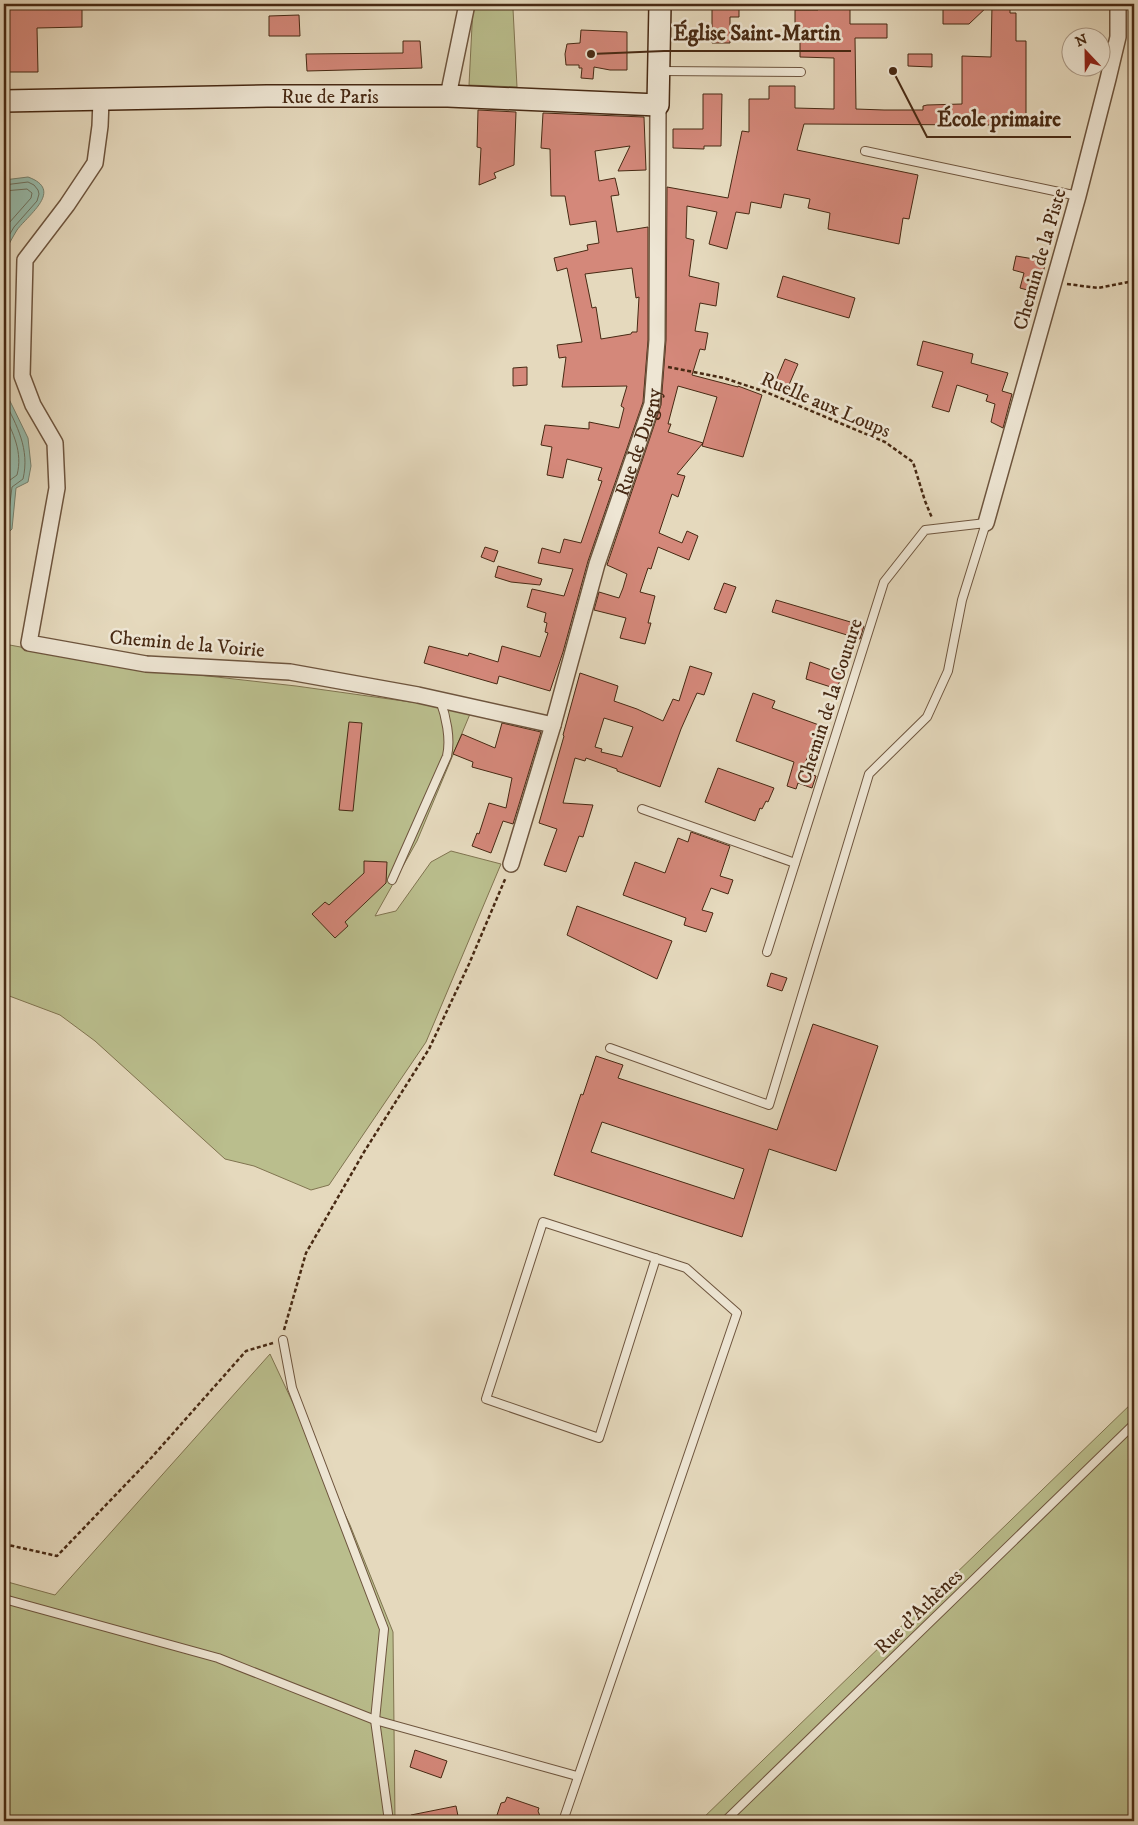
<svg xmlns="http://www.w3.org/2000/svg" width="1138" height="1825" viewBox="0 0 1138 1825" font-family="'IM FELL DW Pica',serif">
  <rect width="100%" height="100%" fill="#e5d9bd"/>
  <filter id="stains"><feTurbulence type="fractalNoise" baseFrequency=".004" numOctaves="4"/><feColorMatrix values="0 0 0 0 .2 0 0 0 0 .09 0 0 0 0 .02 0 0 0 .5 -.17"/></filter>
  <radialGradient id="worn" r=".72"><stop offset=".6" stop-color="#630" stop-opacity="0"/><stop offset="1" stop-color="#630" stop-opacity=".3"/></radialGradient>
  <g fill="#babe8d" stroke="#807450">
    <path d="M473,6l40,3 4,78 -48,-2z"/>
    <path d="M4,644l133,24 159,18 122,17 52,11 -53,127 -42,75 21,-5 35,-49 20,-11 50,13 -75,178 -97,143 -18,5 -57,-24 -29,-7 -130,-118 -35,-26 -56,-21z"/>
    <path d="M270,1354l80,171 43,107 2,189h-391v-240l51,14z"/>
    <path d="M1134,1401v420h-434z"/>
  </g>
  <g fill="#97bbab" stroke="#77816e">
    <path d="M28,177c36,13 1,37 -11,53 -5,8 -9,16 -13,24v-74z"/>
    <path d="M4,369v13l4,15 20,41 3,28 -3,16 -12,6 -4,41 -8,8z"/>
  </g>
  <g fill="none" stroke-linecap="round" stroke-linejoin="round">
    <g stroke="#6f725f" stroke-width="1">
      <path d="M4,185l24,-3 6,3 4,5 1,4 -2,7 -23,26 -10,17"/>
      <path d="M4,191l23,-2 5,4 -1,5 -22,25 -5,9"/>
      <path d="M4,400c13,26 26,49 19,79l-11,8 -5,40 -3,4"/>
      <path d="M4,414c9,19 19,38 13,61l-11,8 -2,14"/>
    </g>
  </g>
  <g fill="#d4887a" stroke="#472913" fill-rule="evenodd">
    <path d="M8,4h74v23l-45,1 1,44h-34v-61h4z"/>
    <path d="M712,4h27v13h-9v26h-18z"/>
    <path d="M818,4l32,1v19h37v14h-32l1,71 28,1h39v-4l4,-1 35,-1v-48l29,1 1,-52 18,1v7h6v28h10v77l-35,1v6l-187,-1 -7,26 121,25 -9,44 -6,-1 -4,26 -71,-15 2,-16 -22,-5 2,-9 -26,-5 -3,14 -30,-6 -2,12 -13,-2 -9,37 -18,-5 8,-32 -30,-6 -1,32 8,2 -5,36 30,7 -3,23 -16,-3 -5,28 13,2 -3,17 -5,-1 -8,26 46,12v-1l24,9 -19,62 -41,-11 15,-49 -39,-11 -10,38h3l-3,8 35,11 -26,31 8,2 -7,21 -6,-3 -13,39 23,10 5,-12 11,5 -9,24 -31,-13 -7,22 -3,-1 -8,24 15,4 -7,27h3l-6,21 -25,-6 6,-20 -32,-8 5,-18 20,6 4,-10 4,-14 -20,-9 54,-160 5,-65 1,-153 61,11 14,-67 7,1v-33h20v-13h26v22l39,1v-51l-34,-1v-33h-5v-14h23z"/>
    <path d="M943,5h46l-20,19h-26z"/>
    <path d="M299,15l1,21h-31v-20z"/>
    <path d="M581,30l46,2v38h-17l-16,-3 -1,12 -12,-1 1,-10h-3v-3h-13l-1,-11 2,-10 13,-1z"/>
    <path d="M403,41h17l2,27 -115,3 -1,-17 97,-1z"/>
    <path d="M908,54h24v13l-24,-1z"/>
    <path d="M703,94h19l-1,52h-17v3l-31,-1v-19h30z"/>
    <path d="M478,110l38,2 -2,53 -20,8 2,5 -17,7 2,-37 -4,-1z"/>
    <path d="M543,113l101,4 2,53 -28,1 12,-25 -35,5 4,30 16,-3 4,17 -8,1 6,36 31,-5v113l-5,62 -55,159 -25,91 -13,39 -51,-15 -2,8 -73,-21 5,-17 39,10 1,-3 29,9 4,-16 38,11 8,-24 -3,-1 2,-9 -3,-1 2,-9 -19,-6 5,-18 32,7 9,-27 -35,-6 4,-15 18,5 4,-14 17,4 21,-62 -4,-1 4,-12 -35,-9 -4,19 -16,-3 5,-28 -11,-2 4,-20 44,4v-7l30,6 5,-20 -3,-2 6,-20 -65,1 4,-30 -7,1 -2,-13 25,-3 -15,-74 -10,3 -3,-13 34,-8 -1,-5 12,-2 -3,-22 -26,4 -5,-29h-14l-1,-47 -9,-1zM632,268l4,30 3,-1 -2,35h-5l-1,2 -30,5 -5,-32 -4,1 -7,-34z"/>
    <path d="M1016,256l30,5 -8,32 -18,-5 4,-15 -11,-3z"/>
    <path d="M783,276l72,22 -6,20 -72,-21z"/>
    <path d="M923,341l50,13 -2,9 37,10 -6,18 10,3 -9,34 -12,-6 4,-18 -9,-3 2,-6 -31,-10 -8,27 -17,-5 11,-35 -26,-7z"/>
    <path d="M785,359l13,5 -13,30 -12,-6z"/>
    <path d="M527,367v18l-14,1v-18z"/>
    <path d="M485,547l13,4 -4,11 -13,-5z"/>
    <path d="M498,566l44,13 -2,6 -29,-3 -16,-5z"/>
    <path d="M724,583l12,4 -10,26 -12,-4z"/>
    <path d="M776,600l88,26 -4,13 -88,-27z"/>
    <path d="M810,662l32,12 -5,15 -31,-10z"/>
    <path d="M690,666l22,7 -8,22 -7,-2 -16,36 -21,58 -43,-16v-2l-31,-11 -1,3 -10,-3 -12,45 30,2 -10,32 -4,-1 -13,36 -22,-7 13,-36 -18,-6 25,-87 -1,-1 17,-62 38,13 -4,15 23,8 26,12 10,-22 6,2zM604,718l29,9 -11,30 -21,-5 1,-3 -7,-2z"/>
    <path d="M753,693l22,8 -3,7 47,17 -17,47 14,4 -4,12 -14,-5 -2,6 -9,-3 7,-24 -58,-21z"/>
    <path d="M349,722l13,1 -9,88 -14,-1z"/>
    <path d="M502,723l39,9 -28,92 -10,-3 -12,32 -19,-7 5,-13 2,1 10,-31 17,5 6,-30 -40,-11 1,-5 -20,-8 9,-20 33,14z"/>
    <path d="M718,768l56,20 -6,14 -2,-1 -4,8 -2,-1 -5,13 -50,-19z"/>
    <path d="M691,832l39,14 -10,30 13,4 -5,14 -17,-6 -9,22 11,3 -7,19 -22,-7 2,-7 -63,-23 12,-33 30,11 13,-35 10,4z"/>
    <path d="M364,861l23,1 -1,21 -41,39 3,4 -13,12 -23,-24 13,-12 4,3 35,-32z"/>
    <path d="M577,906l95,35 -15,38 -90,-44z"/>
    <path d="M771,973l16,5 -5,13 -15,-5z"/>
    <path d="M813,1024l65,22 -42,125 -67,-22 -27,88 -188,-62 27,-81 2,1 13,-39 27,9 -5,13 159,52zM602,1122l142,47 -10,30 -143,-47z"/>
    <path d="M415,1750l32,11 -6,17 -31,-11z"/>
    <path d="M507,1797l32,11 -1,3 4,10h-47l6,-18 4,-1z"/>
    <path d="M456,1806l3,15h-48v-6z"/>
  </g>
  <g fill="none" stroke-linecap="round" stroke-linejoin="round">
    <g stroke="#6e553e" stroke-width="10">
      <g id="lane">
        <path d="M660,71l141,1"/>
        <path d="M865,151l213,45"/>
        <path d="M642,809l153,54"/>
        <path d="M392,880l55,-124c4,-17 -1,-40 -7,-56"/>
        <path d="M610,1048l159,57 100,-331 58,-57 21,-46 14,-71 24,-77 -61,7 -41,52 -117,370"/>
        <path d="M283,1340l9,48 92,241 -9,91 14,101"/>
        <path d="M4,1599l214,59 157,62 202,56"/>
        <path d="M563,1821l174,-508 -51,-45 -143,-46 -57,177 113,39 57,-180"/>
        <path d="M725,1821l409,-397"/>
      </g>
    </g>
    <g stroke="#6e553e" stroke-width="18">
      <g id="street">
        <path d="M448,96l19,-92"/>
        <path d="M101,100l-1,26 -5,37 -28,42 -42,55 -3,116 11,29 22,38 2,45 -28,155 117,21 144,8 128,23 135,30"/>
        <path d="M986,523l92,-327 30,-117 10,-42v-33"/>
        <path id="s1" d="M511,864l42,-139 44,-161 55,-160 5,-64 1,-235"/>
      </g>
    </g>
    <g stroke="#472913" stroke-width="24">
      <g id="secondary">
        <path id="s2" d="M4,101l263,-5h181l210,9 2,-101"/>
      </g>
    </g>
    <g stroke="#472913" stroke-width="2.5" stroke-dasharray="4 2.5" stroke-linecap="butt">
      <path d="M1067,284l31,4 36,-7"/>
      <path d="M668,367l56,11 42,14 119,50 28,20 12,39 7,17"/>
      <path d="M284,1330l22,-77 58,-101 65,-103 40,-85 37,-87"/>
      <path d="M4,1544l53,12 95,-99 94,-106 27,-8"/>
    </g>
    <use href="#lane" stroke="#eee6d4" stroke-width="8"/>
    <use href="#street" stroke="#eee6d4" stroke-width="15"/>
    <use href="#secondary" stroke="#eee6d4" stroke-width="21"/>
  </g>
  <g text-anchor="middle" stroke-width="5" stroke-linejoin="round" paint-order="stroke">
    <g font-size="20" fill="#472913" stroke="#eee6d4">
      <text dy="7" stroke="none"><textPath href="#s2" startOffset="326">Rue de Paris</textPath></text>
      <text transform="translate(1039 259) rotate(-74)" y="7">Chemin de la Piste</text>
      <text transform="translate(826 404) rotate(23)" y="7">Ruelle aux Loups</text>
      <text dy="7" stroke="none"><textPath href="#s1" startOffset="441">Rue de Dugny</textPath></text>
      <text transform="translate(187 643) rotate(5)" y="7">Chemin de la Voirie</text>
      <text transform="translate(829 701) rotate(-72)" y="7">Chemin de la Couture</text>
      <text transform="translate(918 1611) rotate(-44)" y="7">Rue d'Athènes</text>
    </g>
  </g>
  <path fill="none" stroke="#472913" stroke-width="2" d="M591 54L664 51H851M893 71L927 137H1071"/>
  <g fill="#472913" stroke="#eee6d4" stroke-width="2">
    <circle cx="591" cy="54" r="5"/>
    <circle cx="893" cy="71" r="5"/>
  </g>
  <g font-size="21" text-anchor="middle" font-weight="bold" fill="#472913" stroke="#eee6d4" stroke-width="5" stroke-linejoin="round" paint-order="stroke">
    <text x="757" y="40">Église Saint-Martin</text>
    <text x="999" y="126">École primaire</text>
  </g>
  <rect width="1138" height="1825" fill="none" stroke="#e5d9bd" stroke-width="20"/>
  <rect x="5" y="5" width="1128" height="1815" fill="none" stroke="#472913" stroke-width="2.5"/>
  <rect x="10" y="10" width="1118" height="1805" fill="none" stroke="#472913"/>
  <g transform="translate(1086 52) rotate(338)"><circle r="24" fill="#eee6d4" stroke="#ab9a87"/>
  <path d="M0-4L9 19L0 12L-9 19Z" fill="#8f2418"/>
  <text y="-8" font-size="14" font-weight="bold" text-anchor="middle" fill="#472913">N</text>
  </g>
  <rect width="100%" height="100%" filter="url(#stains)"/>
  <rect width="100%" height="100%" fill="url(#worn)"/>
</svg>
